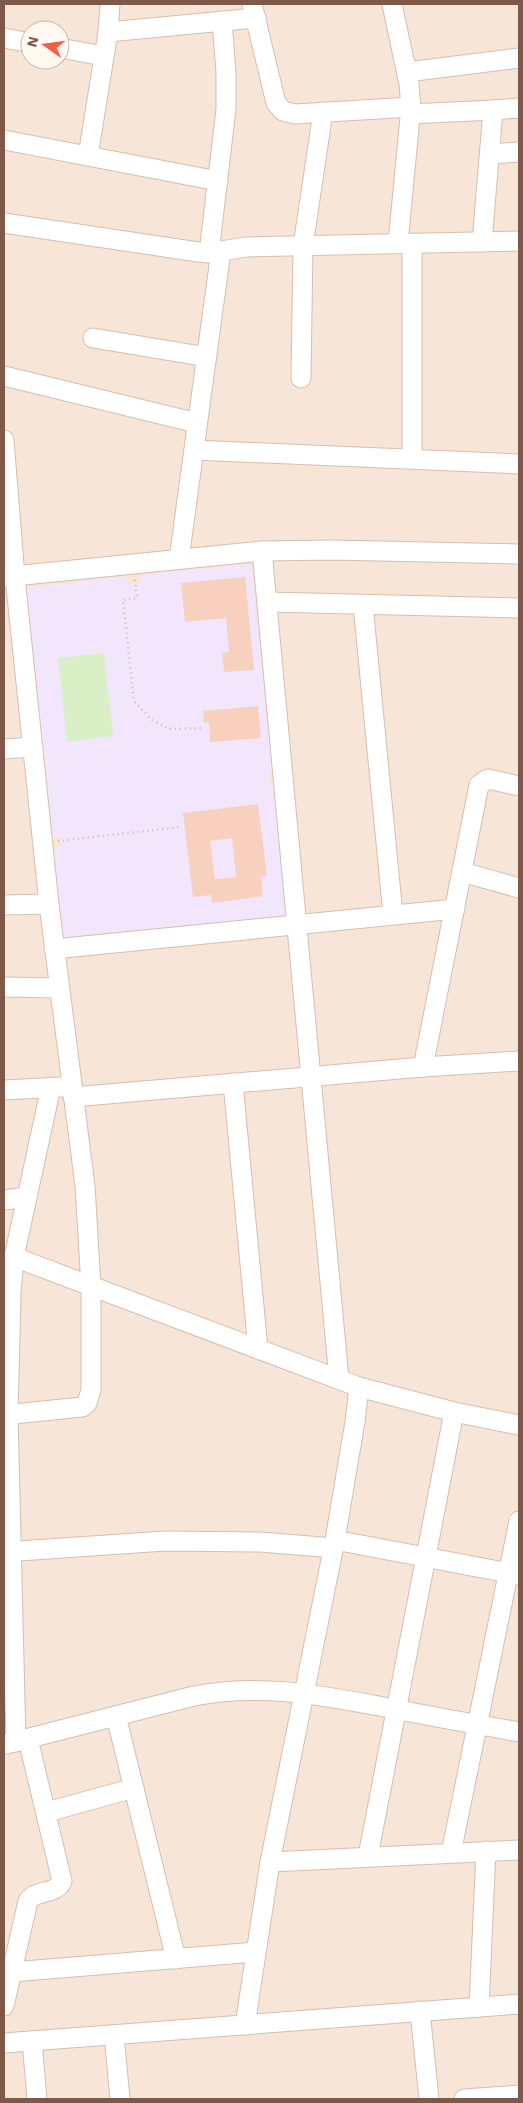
<svg xmlns="http://www.w3.org/2000/svg" width="523" height="2103" viewBox="0 0 523 2103" font-family="'Work Sans',sans-serif">
  <rect width="100%" height="100%" fill="#fff5ea"/>
  <path fill="#f7e6d7" fill-rule="evenodd" d="M4,4h515v2095h-515zM30,30h30v30h-30z"/>
  <path fill="#f2e6fc" d="M251,564l22,208 -5,5 1,8 7,4 13,126 -226,22 -11,-85 9,-7v-9l-8,1 -27,-248 97,-13 6,8 12,-1 -1,-8z"/>
  <path fill="#d9efc5" d="M104,653l9,83 -46,6 -9,-84z"/>
  <g fill="#f8d1be" fill-rule="evenodd">
    <path d="M245,577l9,93 -30,2 -2,-19 7,-1 -3,-34 -41,4 -4,-39z"/>
    <path d="M258,706l3,32 -51,4 -1,-20 -5,1 -1,-12z"/>
    <path d="M258,804l9,72 -6,1 2,19 -51,7 -1,-8 -18,2 -10,-84zM232,838l4,39 -21,2 -5,-38z"/>
  </g>
  <g fill="none" stroke-linecap="round" stroke-linejoin="round">
    <g stroke="#d6beaf" stroke-width="21">
      <g id="minor">
        <path d="M252,4l24,99 7,8 12,3 116,-7"/>
        <path d="M392,4l17,80 2,23 -13,136"/>
        <path d="M108,32l148,-14"/>
        <path d="M4,38l26,5"/>
        <path d="M60,48l43,8"/>
        <path d="M407,72l112,-14"/>
        <path d="M410,114l83,-4"/>
        <path d="M4,140l214,41"/>
        <path d="M490,154l29,-2"/>
        <path d="M88,156l20,-124 2,-28"/>
        <path d="M4,223l194,29 11,1 37,-6 273,-6"/>
        <path d="M482,242l11,-132 26,-2"/>
        <path d="M209,253l17,-144v-37l-4,-51"/>
        <path d="M93,338l114,19"/>
        <path d="M4,376l193,47"/>
        <path d="M301,378l2,-132 20,-134"/>
        <path d="M4,440l11,137 34,327 36,282 6,100v104l-4,13 -5,4 -78,8"/>
        <path d="M194,450l325,14"/>
        <path d="M412,459v-216"/>
        <path d="M262,551l77,828"/>
        <path d="M179,559l42,-308"/>
        <path d="M4,577l258,-26 70,-1 187,4"/>
        <path d="M267,602l252,6"/>
        <path d="M363,605l30,310"/>
        <path d="M4,749l29,-2"/>
        <path d="M462,872l57,16"/>
        <path d="M4,905l45,-1"/>
        <path d="M54,949l401,-40"/>
        <path d="M4,987l55,1"/>
        <path d="M423,1067l56,-282 9,-6 31,7"/>
        <path d="M233,1083l25,266"/>
        <path d="M4,1090l58,-3"/>
        <path d="M73,1097l350,-30 96,-6"/>
        <path d="M4,1200l23,-3"/>
        <path d="M14,1257l345,130 95,25 65,13"/>
        <path d="M335,1540l184,35"/>
        <path d="M4,1552l161,-11 96,1 73,6"/>
        <path d="M116,1716l60,243"/>
        <path d="M16,1742l-8,-327 3,-121 3,-37 37,-170"/>
        <path d="M6,1744l188,-48c65,-13 125,-1 190,11 45,9 90,17 135,25"/>
        <path d="M47,1812l87,-24"/>
        <path d="M451,1853l68,-332"/>
        <path d="M368,1856l86,-444"/>
        <path d="M270,1862l249,-12"/>
        <path d="M12,1972l244,-20"/>
        <path d="M4,2006l24,-105c8,-12 29,-6 34,-20l-34,-142"/>
        <path d="M479,2007l7,-156"/>
        <path d="M420,2011l9,88"/>
        <path d="M245,2025l25,-163 65,-322 20,-118 4,-35"/>
        <path d="M114,2035l6,64"/>
        <path d="M32,2041l5,58"/>
        <path d="M4,2043l515,-39"/>
        <path d="M464,2099l55,-4"/>
      </g>
    </g>
    <g stroke="#deb3a0" stroke-width="2.5" stroke-dasharray="1 4" stroke-linecap="butt">
      <path d="M135,580l2,18 -14,2 11,101 18,19 17,9 33,-1"/>
      <path d="M58,841l122,-14"/>
    </g>
    <use href="#minor" stroke="#fff" stroke-width="19"/>
  </g>
  <rect width="523" height="2103" fill="none" stroke="#7e5848" stroke-width="10"/>
  <g transform="translate(45 45) rotate(284)"><circle r="24" fill="#fff9f2" stroke="#cbb9ae"/>
  <path d="M0-4L9 19L0 12L-9 19Z" fill="#f55d42"/>
  <text y="-8" font-size="14" font-weight="bold" text-anchor="middle" fill="#7e5848">N</text>
  </g>
</svg>
